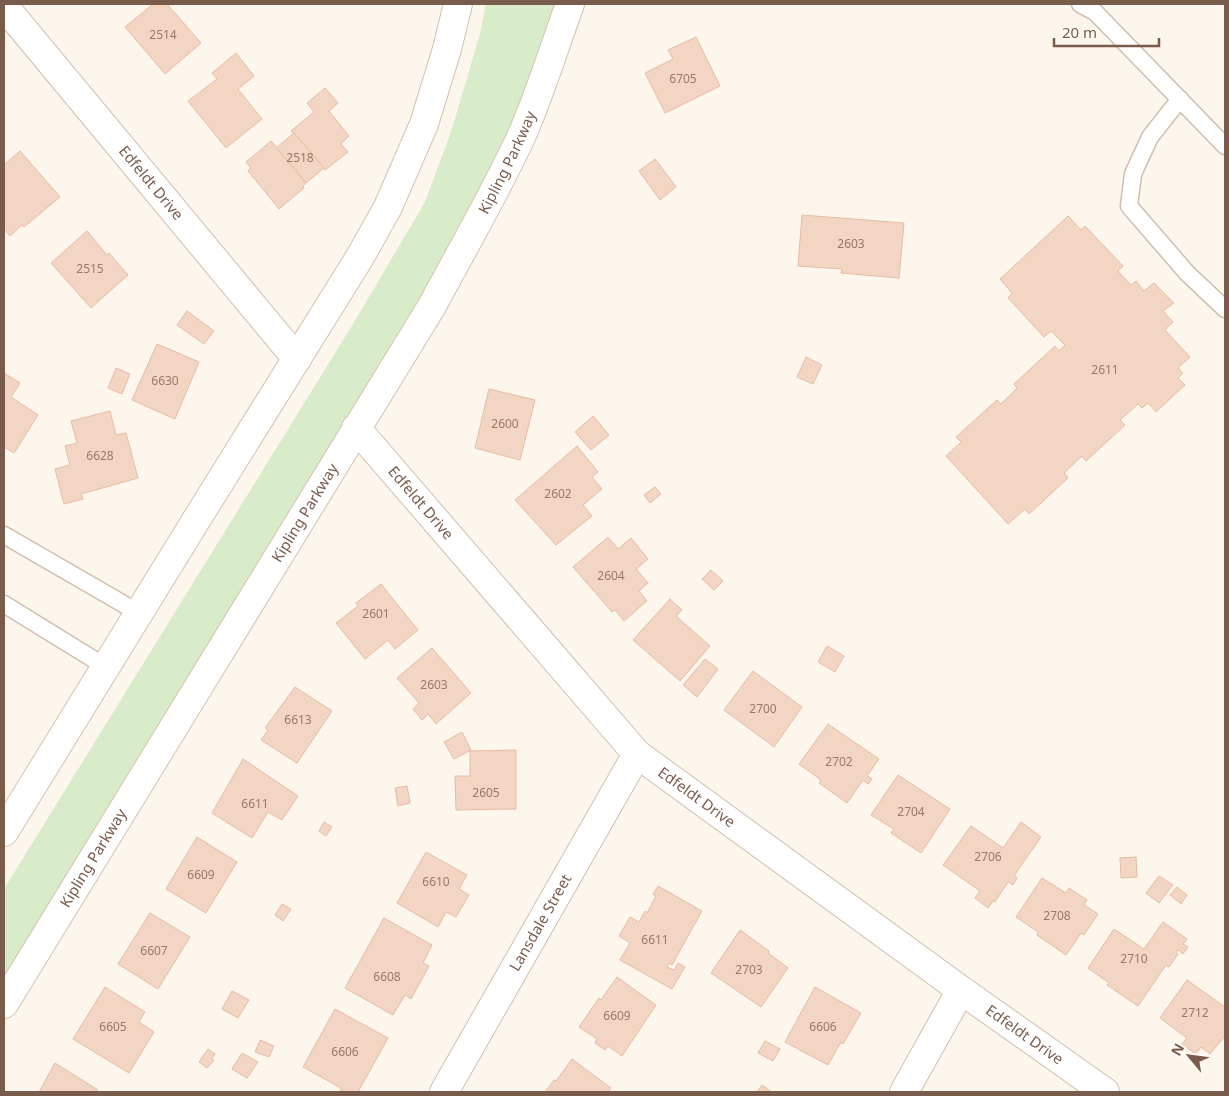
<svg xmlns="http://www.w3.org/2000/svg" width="1229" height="1096" viewBox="0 0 1229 1096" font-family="'Noto Sans',sans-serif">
  <rect width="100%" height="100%" fill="#fdf6ec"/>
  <path fill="#d8ecc9" d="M486,4h73l-16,53 -45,101 -98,179 -396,647v-95l349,-565 72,-122 27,-73 29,-99z"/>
  <g fill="#f3d5c3" stroke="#e6bba3">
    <path d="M153,4h14l34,39 -36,31 -40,-47z"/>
    <path d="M696,37l24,49 -55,27 -20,-40 28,-14 -5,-9z"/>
    <path d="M236,53l18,23 -16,13 24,30 -36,29 -38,-47 29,-22 -5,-6z"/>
    <path d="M325,88l13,15 -9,8 20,25 -8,8 7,8 -23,18 -34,-39 23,-19 -7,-9z"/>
    <path d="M294,133l30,35 -18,15 -30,-35z"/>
    <path d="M271,141l35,42 -3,3 1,2 -25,21 -31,-38 3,-3 -5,-6z"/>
    <path d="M20,151l40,46 -36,30 -2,-2 -12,11 -6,-7v-22l1,-1 -1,-2v-39z"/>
    <path d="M655,159l21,28 -16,13 -21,-29z"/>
    <path d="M802,215l102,8 -5,55 -58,-5 1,-4 -44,-3z"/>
    <path d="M1068,216l13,14 4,-4 38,40 -5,5 13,14 5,-4 8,10 10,-8 20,20 -11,8 10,11 -8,8 25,27 -12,11 5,5 -5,5 7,7 -29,27 -8,-9 -6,5 -4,-4 -18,16 5,5 -39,36 -4,-5 -18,17 4,5 -39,36 -4,-5 -17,15 -62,-68 15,-14 -5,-5 41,-37 4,4 16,-16 -3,-4 41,-38 4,5 6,-6 -14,-14 -7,6 -36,-39 4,-5 -12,-14z"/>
    <path d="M87,231l20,24 2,-2 19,22 -37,33 -40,-45z"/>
    <path d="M187,311l27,20 -10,13 -27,-19z"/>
    <path d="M157,344l42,18 -24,57 -43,-19z"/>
    <path d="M806,357l16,8 -9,19 -16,-7z"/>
    <path d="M116,368l14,6 -8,20 -14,-6z"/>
    <path d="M4,373l16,10 -9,14 27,18 -24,38 -10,-6z"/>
    <path d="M489,389l46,11 -15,60 -45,-12z"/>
    <path d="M110,411l6,24 10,-2 12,45 -57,16 2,5 -19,5 -9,-35 15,-4 -5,-19 12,-3 -6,-22z"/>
    <path d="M593,416l16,19 -18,15 -16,-18z"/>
    <path d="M577,446l21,26 -6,5 10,12 -19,16 9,11 -36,29 -41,-45z"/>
    <path d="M655,487l6,7 -11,9 -6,-8z"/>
    <path d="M608,537l10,12 13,-11 17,21 -12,10 12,14 -9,8 8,10 -23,20 -9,-11 -3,2 -39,-45z"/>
    <path d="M711,570l12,11 -9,9 -12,-11z"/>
    <path d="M381,584l37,46 -23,19 -7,-9 -23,19 -29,-36 22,-17 -2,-3z"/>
    <path d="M670,599l12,11 -6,6 34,30 -30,35 -47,-41z"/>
    <path d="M827,646l17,10 -9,16 -17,-10z"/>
    <path d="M432,648l39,45 -35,31 -8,-10 -6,6 -9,-11 6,-6 -22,-25z"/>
    <path d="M705,659l13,10 -21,28 -14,-12z"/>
    <path d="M753,671l49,36 -28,40 -50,-37z"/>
    <path d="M295,687l37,24 -35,52 -36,-23 7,-10 -3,-2z"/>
    <path d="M828,724l51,35 -12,17 5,3 -4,5 -5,-4 -16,23 -28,-20 2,-3 -22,-16z"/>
    <path d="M462,732l9,18 -17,9 -10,-17z"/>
    <path d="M516,750v59l-60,1 -1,-34h15v-25z"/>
    <path d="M243,759l55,37 -16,24 -14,-8 -16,26 -40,-25z"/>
    <path d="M898,775l52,34 -29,44 -30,-20 3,-4 -23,-14z"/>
    <path d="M407,786l3,17 -12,3 -3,-18z"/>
    <path d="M324,822l8,5 -6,9 -7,-5z"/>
    <path d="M1021,822l20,15 -27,39 3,2 -4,7 -5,-3 -13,20 -1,-2 -6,8 -13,-10 5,-7 -37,-26 28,-39 32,22z"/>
    <path d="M197,837l40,25 -31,51 -40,-24z"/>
    <path d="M426,852l41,23 -8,14 10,6 -13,22 -10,-5 -8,15 -41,-24z"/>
    <path d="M1136,857l1,20 -16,1 -1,-20z"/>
    <path d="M1159,876l14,9 -14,18 -13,-10z"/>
    <path d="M1042,878l24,15 3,-5 18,12 -3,5 14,9 -14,21 -3,-2 -15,22 -29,-20 1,-3 -22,-15z"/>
    <path d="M658,886l44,25 -30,54 -3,-2 -2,4 7,3 4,-7 7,4 -13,22 -52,-29 10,-17 -11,-7 11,-19 9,5 6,-11 2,2 9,-17 -3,-2z"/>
    <path d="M1177,887l10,8 -6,9 -11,-9z"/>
    <path d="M282,904l9,5 -8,12 -8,-6z"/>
    <path d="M150,913l40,24 -32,52 -40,-25z"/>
    <path d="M384,918l48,27 -9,18 6,3 -18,33 -6,-4 -12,20 -48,-27z"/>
    <path d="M1163,922l24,17 -4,5 5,3 -5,7 -5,-4 -2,2 2,2 -9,13 -3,-2 -28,41 -31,-21 2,-2 -21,-15 26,-39 30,20z"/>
    <path d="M740,930l29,21 -1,2 20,15 -27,39 -50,-34z"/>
    <path d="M617,977l39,28 -34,51 -14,-10 -3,4 -10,-7 2,-4 -18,-12 20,-29 2,2z"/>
    <path d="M1187,980l38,27v29l-15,18 -9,-7 -5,7 -14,-10 5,-6 -27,-20z"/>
    <path d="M105,987l40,25 -6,10 15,10 -25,41 -56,-34z"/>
    <path d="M815,987l46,26 -18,31 -2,-2 -13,23 -43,-23z"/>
    <path d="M232,991l17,9 -11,18 -16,-9z"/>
    <path d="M335,1009l53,29 -30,54h-14l-4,-2 1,-2 -38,-21z"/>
    <path d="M260,1040l14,6 -5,11 -14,-5z"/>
    <path d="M765,1041l15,8 -7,12 -15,-8z"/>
    <path d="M208,1049l7,5 -3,4 2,2 -7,8 -8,-6z"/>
    <path d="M242,1053l16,9 -11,16 -15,-9z"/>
    <path d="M572,1059l39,29 -3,4h-63l9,-12 2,1z"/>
    <path d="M55,1063l43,27 -2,2h-57z"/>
    <path d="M762,1085l10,7h-15z"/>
  </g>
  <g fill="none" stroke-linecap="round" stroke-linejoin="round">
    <g stroke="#d1beb0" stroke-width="19">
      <g id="lane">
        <path d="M1080,4l15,8 130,134"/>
        <path d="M1180,99l-30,38 -17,37 -4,32 58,67 38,36"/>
        <path d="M4,535l135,78"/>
        <path d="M4,604l102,63"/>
      </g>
    </g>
    <g stroke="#d1beb0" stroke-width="30">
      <g id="street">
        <path id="s1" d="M4,6l293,353"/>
        <path id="s2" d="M356,428l281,326 324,236 144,102"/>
        <path id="s3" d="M444,1092l193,-338"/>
        <path d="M904,1092l57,-102"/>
      </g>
    </g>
    <g stroke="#d6c0b0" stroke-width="30">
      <g id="secondary">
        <path d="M4,832l199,-323 157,-252 28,-50 36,-83 23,-75 11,-45"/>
        <path id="s4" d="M4,1004l428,-698c30,-56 62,-111 89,-169 19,-43 33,-89 49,-133"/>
      </g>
    </g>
    <use href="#lane" stroke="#fff" stroke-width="16"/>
    <use href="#street" stroke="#fff" stroke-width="28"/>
    <use href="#secondary" stroke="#fff" stroke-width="28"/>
  </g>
  <g text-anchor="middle" stroke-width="4.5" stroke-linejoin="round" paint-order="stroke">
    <g font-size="12" fill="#987a6a">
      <text x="163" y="39">2514</text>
      <text x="683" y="83">6705</text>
      <text x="300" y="162">2518</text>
      <text x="851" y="248">2603</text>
      <text x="90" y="273">2515</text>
      <text x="1105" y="374">2611</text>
      <text x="165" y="385">6630</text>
      <text x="505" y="428">2600</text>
      <text x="100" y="460">6628</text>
      <text x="558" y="498">2602</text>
      <text x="611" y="580">2604</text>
      <text x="376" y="618">2601</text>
      <text x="434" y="689">2603</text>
      <text x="763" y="713">2700</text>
      <text x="298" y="724">6613</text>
      <text x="839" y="766">2702</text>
      <text x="486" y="797">2605</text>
      <text x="255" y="808">6611</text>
      <text x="911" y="816">2704</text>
      <text x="988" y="861">2706</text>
      <text x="201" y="879">6609</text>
      <text x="436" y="886">6610</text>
      <text x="1057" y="920">2708</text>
      <text x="655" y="944">6611</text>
      <text x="154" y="955">6607</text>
      <text x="1134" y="963">2710</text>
      <text x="749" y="974">2703</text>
      <text x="387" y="981">6608</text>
      <text x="1195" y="1017">2712</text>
      <text x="617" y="1020">6609</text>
      <text x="113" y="1031">6605</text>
      <text x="823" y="1031">6606</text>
      <text x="345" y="1056">6606</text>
    </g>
    <g font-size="15" fill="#7a5c4d" stroke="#fffaf3">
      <text dy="5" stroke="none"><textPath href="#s4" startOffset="981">Kipling Parkway</textPath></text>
      <text dy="5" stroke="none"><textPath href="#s1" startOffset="230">Edfeldt Drive</textPath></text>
      <text dy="5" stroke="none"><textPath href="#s2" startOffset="99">Edfeldt Drive</textPath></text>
      <text dy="5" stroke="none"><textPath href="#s4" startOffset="576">Kipling Parkway</textPath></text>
      <text dy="5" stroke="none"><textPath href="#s2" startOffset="504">Edfeldt Drive</textPath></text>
      <text dy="5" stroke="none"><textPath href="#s4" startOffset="171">Kipling Parkway</textPath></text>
      <text dy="5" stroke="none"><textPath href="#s3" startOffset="195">Lansdale Street</textPath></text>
      <text dy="5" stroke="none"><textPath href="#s2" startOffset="909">Edfeldt Drive</textPath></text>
    </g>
  </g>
  <rect width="1229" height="1096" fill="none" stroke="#7a5c4d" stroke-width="10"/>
  <g transform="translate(1189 1056) rotate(299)" stroke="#fffaf3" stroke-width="4" paint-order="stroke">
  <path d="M0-4L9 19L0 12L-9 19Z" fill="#7a5c4d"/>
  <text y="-8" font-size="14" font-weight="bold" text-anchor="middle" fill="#7a5c4d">N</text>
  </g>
  <path d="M1054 38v8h105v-8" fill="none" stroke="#7a5c4d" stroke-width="2.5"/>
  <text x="1062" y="38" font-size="15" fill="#7a5c4d" stroke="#fffaf3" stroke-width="4" paint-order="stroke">20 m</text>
</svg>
